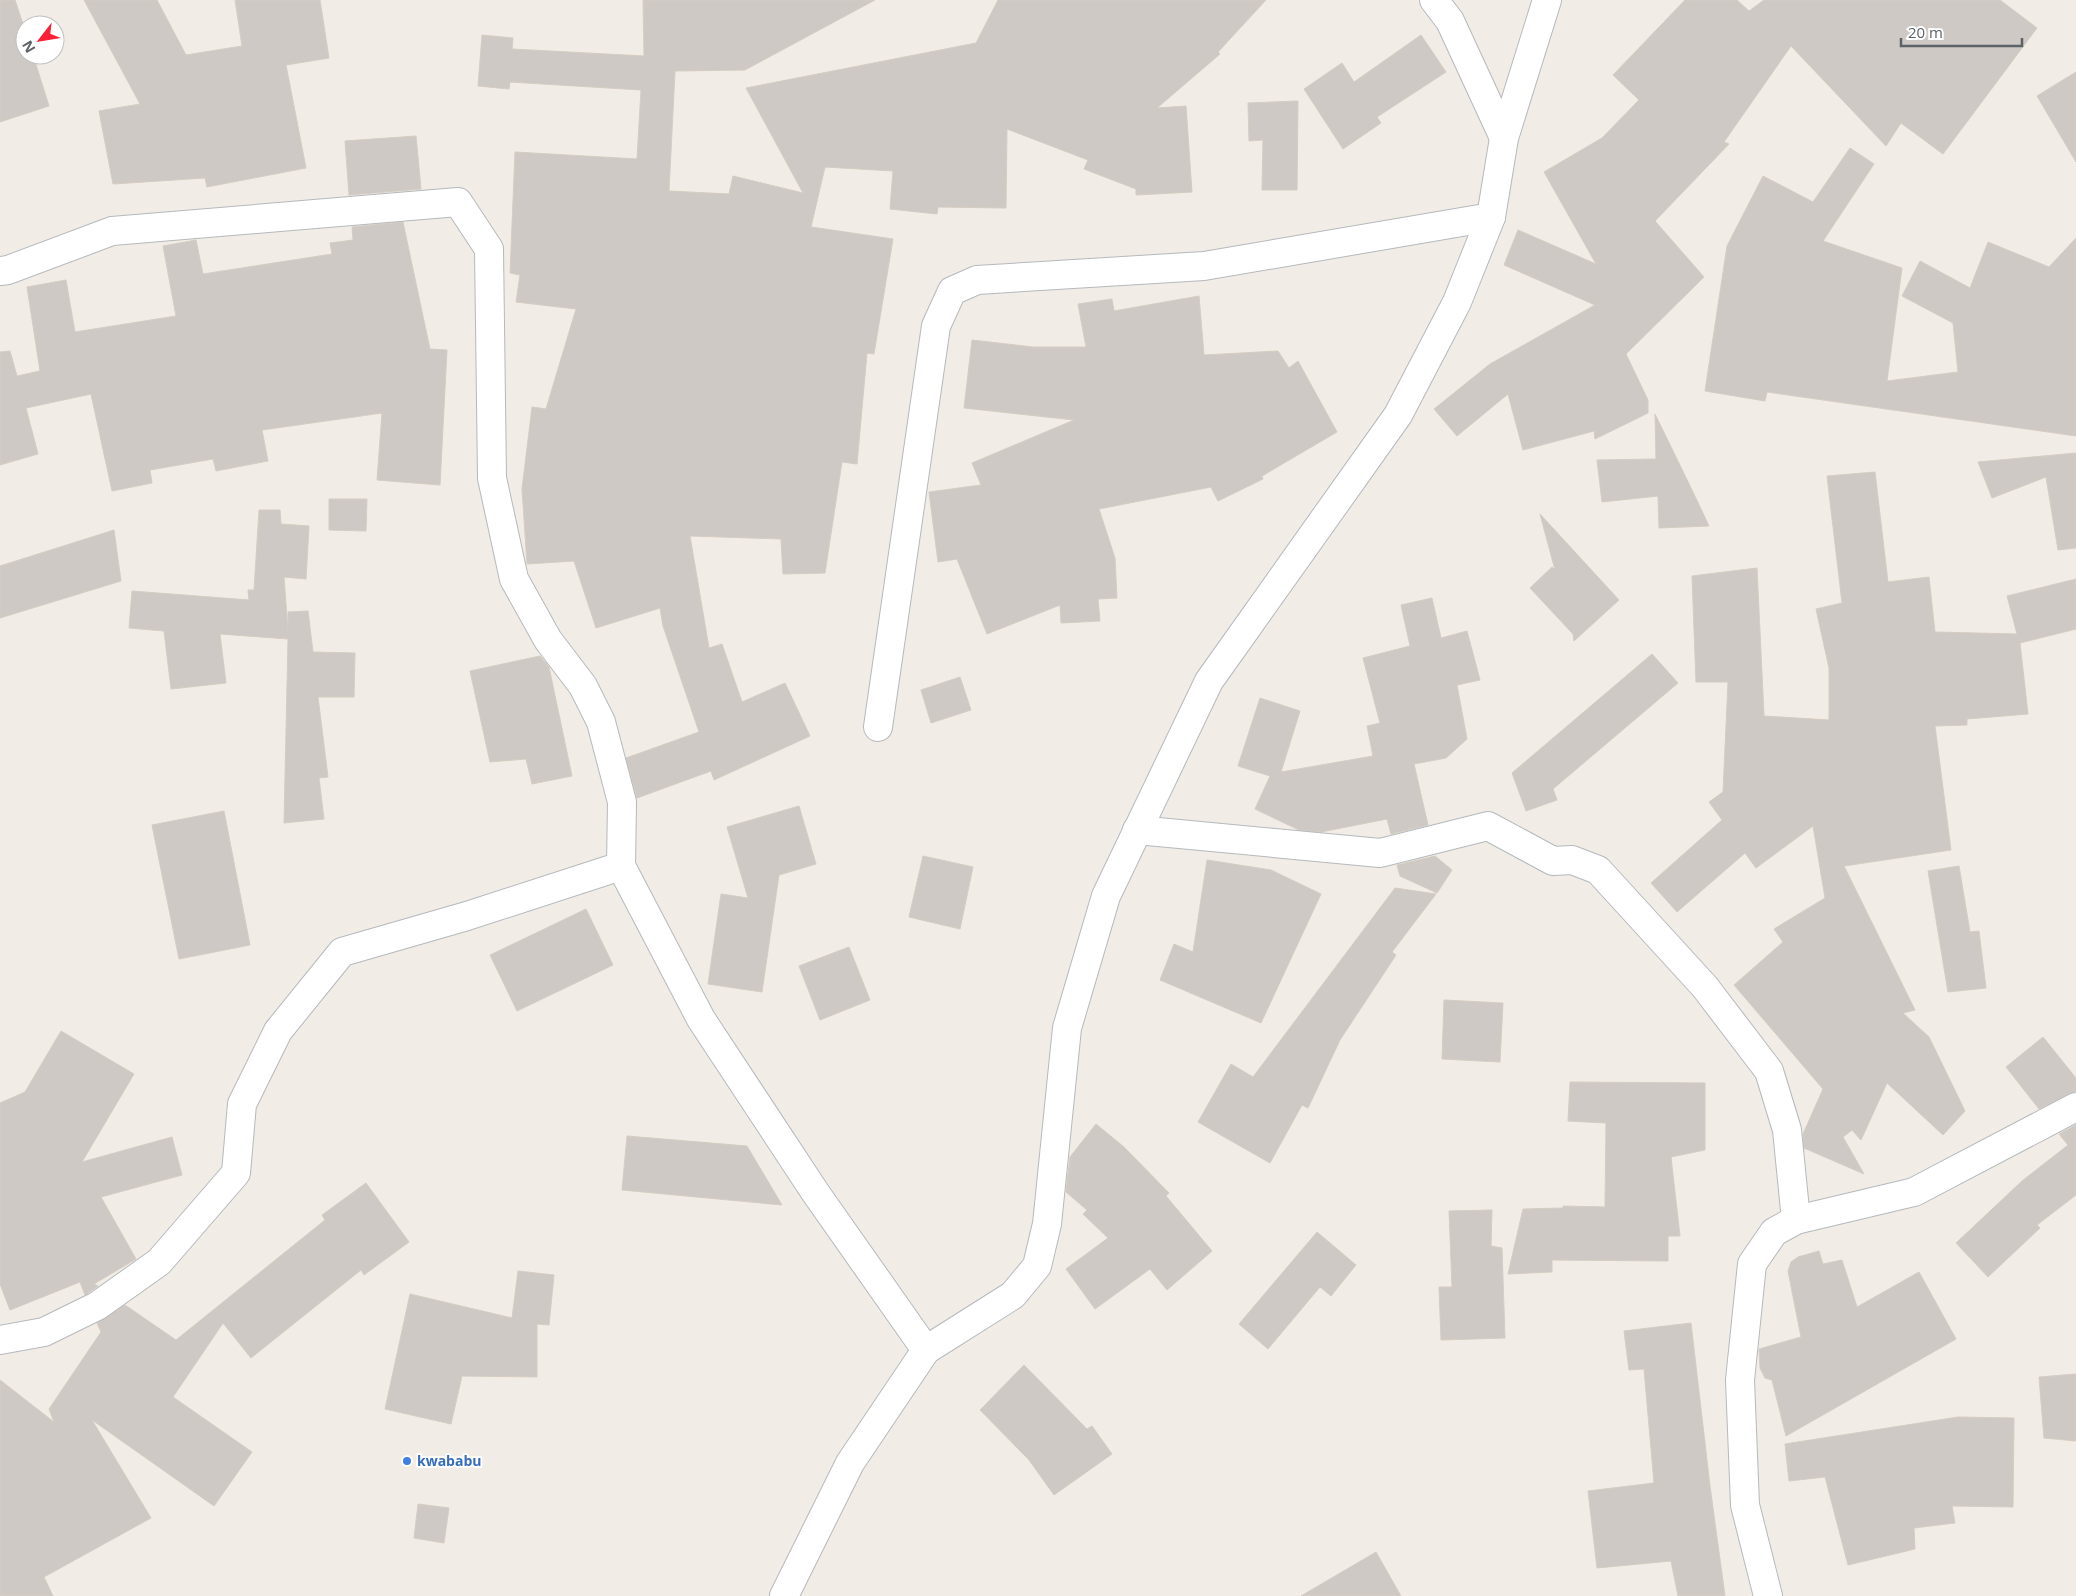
<svg xmlns="http://www.w3.org/2000/svg" width="2076" height="1596" viewBox="0 0 2076 1596" font-family="'Open Sans',sans-serif">
  <rect width="100%" height="100%" fill="#f1ece5"/>
  <g fill="#cec9c4" stroke="#d6ccc2">
    <path d="M0,0h15l10,30v25h8l16,51 -49,16z"/>
    <path d="M84,0h73l29,55 56,-9 -7,-46h85l9,58 -43,7 20,103 -99,19 -2,-9 -92,6 -14,-73 41,-7z"/>
    <path d="M643,0h232l-130,70 -70,1 -6,120 60,3 4,-18 70,17 -57,-105 230,-45 22,-43h268l-48,52 2,2 -63,54 29,-2 6,86 -56,3v-6l-52,-20 4,-9 -81,-31 -1,79 -68,-1 -1,7 -47,-5 3,-38 -68,-4 -14,60 82,12 -19,115 -7,-1 -10,111 -15,-2 -17,111 -42,1 -2,-35 -91,-3 19,112 13,-4 20,58 43,-19 25,53 -96,44 -3,-9 -74,27 -11,-40 73,-26 -36,-106 -3,-18 -64,20 -22,-67 -47,3 -5,-75 10,-82 14,2 30,-100 -60,-7 4,-27 -10,-2 5,-121 122,7 4,-69 -131,-8 -1,7 -31,-3 4,-51 31,3 -1,11 132,7z"/>
    <path d="M1685,0h52l12,11 15,-11h236l37,28 -94,126 -42,-31 -15,23 -95,-100 -67,96 5,2 -74,77 49,56 -78,77 22,46v13l-53,26 -1,-8 -71,19 -15,-56 -51,42 -23,-27 56,-45 105,-59 -91,-40 14,-35 78,34 -52,-92 58,-34 37,-38 -26,-25z"/>
    <path d="M1421,35l25,37 -69,45 4,6 -38,26 -39,-60 38,-26 12,19z"/>
    <path d="M2076,72v90l-39,-66z"/>
    <path d="M1298,101l-1,89h-35l1,-50 -14,1 -1,-38z"/>
    <path d="M416,136l5,53 -72,6 -4,-54z"/>
    <path d="M1850,148l24,16 -51,77 79,27 -15,113 71,-9 -5,-49 -51,-27 18,-35 50,27 18,-46 61,25 27,-29v198l-309,-44 -2,9 -60,-10 22,-145 36,-70 50,26z"/>
    <path d="M403,222l27,127 17,1 -7,135 -63,-5 5,-67 -120,17 6,31 -52,10 -3,-12 -63,11 2,13 -40,8 -21,-97 -65,14 12,46 -38,11v-113l10,-1 7,25 23,-5 -13,-84 39,-7 9,52 101,-16 -13,-70 33,-6 7,34 129,-20 -2,-11 23,-3 -1,-13z"/>
    <path d="M1199,296l5,59 74,-4 11,17 9,-7 39,71 -75,44 1,3 -45,22 -7,-14 -112,22 16,49 2,40 -19,1 2,22 -39,2 -1,-18 -73,29 -30,-75 -19,3 -9,-70 52,-7 -9,-22 102,-43 -110,-12 8,-68 61,7h53l-8,-43 34,-5 2,12z"/>
    <path d="M1655,414l38,78 16,34 -50,2 -1,-32 -56,6 -5,-42 59,-1z"/>
    <path d="M2076,453v95l-18,2 -12,-73 -54,21 -14,-36z"/>
    <path d="M1875,472l13,110 41,-5 6,55 82,2 -10,-38 69,-17v50l-56,14 8,71 -61,5v6l-32,1 16,124 -107,16 71,144 -12,3 26,24 36,74 -22,24 -56,-52 -26,57 -9,-10 -9,7 21,37 -60,-26 -1,-14 20,-45 -89,-104 49,-43 -9,-13 51,-31 -12,-72 -57,42 -11,-15 -68,59 -26,-29 71,-63 -13,-18 14,-10 5,-110h-32l-4,-106 65,-8 7,148 65,4v-52l-13,-59 26,-6 -15,-127z"/>
    <path d="M329,499h38l-1,32 -37,-1z"/>
    <path d="M259,510h21l1,14 28,2 -3,53 -22,-2 4,54v-19l20,-1 5,41 42,1 -1,44h-36l10,80 -9,1 5,41 -40,4 4,-184 -68,-5 6,49 -55,6 -7,-58 -35,-3 3,-37 117,9 -1,-10h6z"/>
    <path d="M1540,514l79,86 -45,41 -1,-7 -43,-46 22,-21 3,3z"/>
    <path d="M114,530l7,51 -121,37v-52z"/>
    <path d="M1432,598l9,40 26,-7 13,49 -23,5 10,54 -21,19 -32,6 14,61 -37,9 -4,-15 -66,13 -22,-2 -44,-21 15,-33 -32,-10 22,-68 40,13 -19,61 92,-16 -6,-30 13,-3 -17,-65 47,-12 -9,-41z"/>
    <path d="M1652,654l26,29 -125,106 4,11 -31,11 -14,-38z"/>
    <path d="M540,656l9,11 23,109 -40,8 -6,-25 -36,3 -20,-91z"/>
    <path d="M960,677l11,33 -40,13 -10,-33z"/>
    <path d="M799,806l17,58 -37,11 -17,117 -54,-8 13,-90 27,4 -21,-71z"/>
    <path d="M224,811l26,134 -71,14 -27,-134z"/>
    <path d="M923,856l50,11 -13,62 -51,-12z"/>
    <path d="M1435,856l17,14 -15,23 -37,-17 -3,-11z"/>
    <path d="M1207,860l64,10 50,24 -60,129 -101,-43 14,-36 19,8z"/>
    <path d="M1959,866l11,66 9,-1 7,57 -38,4 -20,-121z"/>
    <path d="M1395,888l41,6 -44,58 4,3 -56,85 -32,68 -6,-3 -32,58 -72,-41 33,-58 22,13z"/>
    <path d="M586,909l27,56 -96,46 -27,-56z"/>
    <path d="M849,947l21,53 -50,20 -21,-54z"/>
    <path d="M1444,1000l59,3 -3,59 -58,-3z"/>
    <path d="M61,1031l73,43 -52,88 90,-25 10,38 -81,22 35,62 -42,25 4,2 -13,9 -5,-13 -70,28 -10,-26v-181l25,-11z"/>
    <path d="M2043,1037l33,41v13l-37,18 -33,-42z"/>
    <path d="M1570,1082l135,1v67l-34,7 9,79h-12v25l-116,-1v12l-44,2 15,-65 40,-1v-2l42,1 1,-84 -38,-2z"/>
    <path d="M1096,1124l28,23 45,46 -3,3 46,55 -45,39 -17,-21 -55,40 -29,-40 42,-31 -25,-24 4,-4 -21,-18 4,-35z"/>
    <path d="M2076,1125v70l-39,30 3,3 -52,49 -32,-34 66,-62 46,-36 -9,-11z"/>
    <path d="M627,1136l120,10 35,59 -160,-15z"/>
    <path d="M366,1183l43,59 -45,33 -3,-5 -110,88 -28,-35 -50,74 79,55 -38,54 -122,-86 59,98 -107,59 9,19h-53v-216l54,42 -5,-13 52,-77 -4,-9 28,-18 51,35 149,-120 -3,-5z"/>
    <path d="M1492,1210l-1,36 11,2 3,90 -64,2 -2,-53h13l-3,-76z"/>
    <path d="M1317,1232l39,33 -25,31 -11,-9 -52,62 -29,-25z"/>
    <path d="M1819,1251l4,13 19,-4 15,47 62,-35 37,67 -170,97 -14,-56 -7,-2 -5,-10 -1,-19 42,-12 -13,-66 3,-9 7,-5z"/>
    <path d="M518,1271l36,4 -5,50 -12,-1v53l-75,-1 -11,48 -66,-15 25,-115 102,24z"/>
    <path d="M1691,1323l19,163 15,110h-47l-7,-35 -74,7 -9,-77 66,-8 -10,-114 -15,1 -5,-39z"/>
    <path d="M1024,1365l63,64 5,-3 20,28 -58,41 -25,-35 -49,-50z"/>
    <path d="M2076,1374v67l-32,-3 -5,-61z"/>
    <path d="M1958,1417l56,1 -1,89 -61,-1 3,17 -41,5 1,21 -67,16 -23,-88 -36,4 -4,-37z"/>
    <path d="M418,1504l31,4 -5,35 -30,-5z"/>
    <path d="M1376,1552l25,44h-100z"/>
  </g>
  <g fill="none" stroke-linecap="round" stroke-linejoin="round">
    <g stroke="#b5b9bd" stroke-width="30">
      <g id="minor">
        <path d="M1434,0l16,21 54,117"/>
        <path d="M0,271l8,-1 104,-39 346,-29 31,47 3,229 22,101 34,61 35,46 18,36 21,80 -1,64 80,153 114,173 111,158"/>
        <path d="M878,727l58,-401 16,-35 25,-11 227,-14 287,-49"/>
        <path d="M1137,830l243,23 108,-27 65,35 19,-1 26,10 107,117 64,84 18,59 9,90"/>
        <path d="M0,1340l44,-8 53,-26 62,-44 77,-89 6,-69 36,-73 64,-79 125,-36 154,-50"/>
        <path d="M784,1596l66,-133 76,-113 87,-55 24,-29 10,-42 20,-196 39,-132 103,-215 189,-266 59,-113 34,-85 13,-79 43,-138"/>
        <path d="M1768,1596l-23,-91 -5,-125 12,-116 22,-32 22,-12 118,-28 162,-85"/>
      </g>
    </g>
    <use href="#minor" stroke="#fff" stroke-width="28"/>
  </g>
  <circle fill="#3f7fe0" stroke="#fff" stroke-width="2" cx="407" cy="1461" r="5"/>
  <g text-anchor="middle" stroke-width="4" stroke-linejoin="round" paint-order="stroke">
    <g font-size="14" font-weight="bold" fill="#366cbe" stroke="#fff" text-anchor="start">
      <text x="417" y="1466">kwababu</text>
    </g>
  </g>
  <g transform="translate(40 40) rotate(239)"><circle r="24" fill="#ffffff" stroke="#bec1c2"/>
  <path d="M0-4L9 19L0 12L-9 19Z" fill="#fb2037"/>
  <text y="-8" font-size="14" font-weight="bold" text-anchor="middle" fill="#5c6367">N</text>
  </g>
  <path d="M1901 38v8h121v-8" fill="none" stroke="#5c6367" stroke-width="2.5"/>
  <text x="1908" y="38" font-size="15" fill="#5c6367" stroke="#ffffff" stroke-width="4" paint-order="stroke">20 m</text>
</svg>
